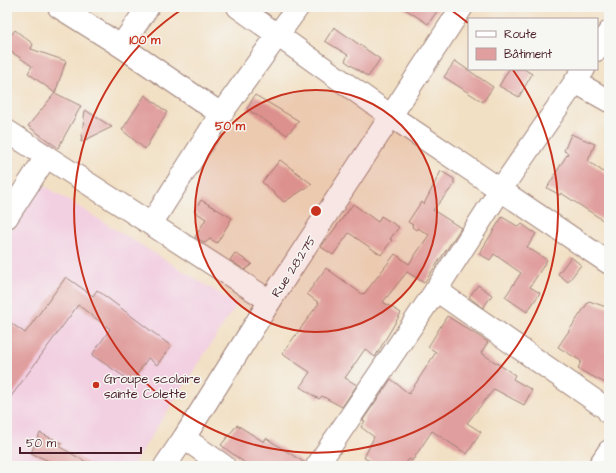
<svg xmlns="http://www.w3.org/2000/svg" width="616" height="473" viewBox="0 0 616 473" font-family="'Architects Daughter',sans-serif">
  <rect width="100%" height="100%" fill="#f6f6f2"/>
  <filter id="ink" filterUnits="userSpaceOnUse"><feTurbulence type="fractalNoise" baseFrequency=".025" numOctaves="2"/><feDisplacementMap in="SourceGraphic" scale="8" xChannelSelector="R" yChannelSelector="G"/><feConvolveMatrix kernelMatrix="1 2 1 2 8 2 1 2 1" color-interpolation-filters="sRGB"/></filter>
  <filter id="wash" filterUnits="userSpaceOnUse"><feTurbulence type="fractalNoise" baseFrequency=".012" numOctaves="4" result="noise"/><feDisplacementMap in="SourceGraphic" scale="16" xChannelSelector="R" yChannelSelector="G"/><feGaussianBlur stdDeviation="0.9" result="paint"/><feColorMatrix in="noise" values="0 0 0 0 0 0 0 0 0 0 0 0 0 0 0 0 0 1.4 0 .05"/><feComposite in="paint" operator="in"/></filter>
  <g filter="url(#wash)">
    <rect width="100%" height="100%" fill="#f2e0c4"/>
    <path fill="#f2cfe1" d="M40,183l197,121 -105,162h-125v-232z"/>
    <g id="blocks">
      <g fill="#e09f9e">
        <path d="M402,7h38l-12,17z"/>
        <path d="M334,27l46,32 -12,18 -23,-16 3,-6 -23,-14z"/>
        <path d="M15,30l18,14 -2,5 35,12 -11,32 -27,-20 4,-7 -25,-17v-9z"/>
        <path d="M455,61l38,26 -10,15 -39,-25z"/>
        <path d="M509,69h15l8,5 -13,23 -20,-11z"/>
        <path d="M55,93l26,13 -23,42 -30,-22z"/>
        <path d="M145,95l22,17 -22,37 -23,-19z"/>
        <path d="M255,95l44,26 -12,14 -40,-26z"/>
        <path d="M85,110l27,17 -31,15z"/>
        <path d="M571,134l24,10 -7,17 21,15v48l-48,-31 -1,2 -13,-7 21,-35 -4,-2z"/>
        <path d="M280,160l32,24 -28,18 -22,-20z"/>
        <path d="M441,171l13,8v6l-21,25 28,18 -37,55 -17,-11 -24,30 18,11 -26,44 -10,-8 -20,29 12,7 -15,22 -20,-11 -3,3 -19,-12 10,-15 -28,-18 37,-51 -12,-9 19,-26 36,26 1,-1 1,1 31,-40 14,10 20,-29 -11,-7 -2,2 -4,-3 1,-2 -5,-3 13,-20 3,2z"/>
        <path d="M201,200l31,18 -15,25 -7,-4 -5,4 -10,-6 11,-18 -12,-8z"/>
        <path d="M353,204l25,18 3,-6 18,11 -9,12 2,1 -11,15 -32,-22 -16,22 -12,-8z"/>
        <path d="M502,217l17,10 3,-3 14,10 -9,13 20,13 -17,27 10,6 -13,19 -22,-15 16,-24 -27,-19 -4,6 -11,-6z"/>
        <path d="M235,253l17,11 -7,6 -15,-10z"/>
        <path d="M571,257l10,8 -13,17 -10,-8z"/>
        <path d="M66,277l27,19 4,-6 74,56 -14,19 -9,-7 -16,24 -40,-27 18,-26 -32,-24 -71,97v-82l18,13z"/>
        <path d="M478,285l14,10 -9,13 -14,-11z"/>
        <path d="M589,301l20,7v77l-31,-16 3,-8 -23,-14z"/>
        <path d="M447,316l41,26 -7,11 34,22 -2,4 19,11 -8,15 -30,-16 -27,34 14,9 -14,22 -35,-23 -20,30 -3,-2 -5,7h-23l-17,-8 10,-21 -13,-10 4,-6 -2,-1 28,-41 18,15 27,-42 -8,-5z"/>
        <path d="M237,425l27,17 2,-4 39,25v3h-56l-28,-21z"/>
        <path d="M40,433l22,10 -2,4 33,19h-33l-29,-13z"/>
      </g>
    </g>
  </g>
  <g filter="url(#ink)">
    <use href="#blocks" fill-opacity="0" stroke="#9e8078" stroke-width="1"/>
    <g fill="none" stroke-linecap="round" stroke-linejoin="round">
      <g stroke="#9e8078" stroke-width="24">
        <g id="minor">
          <path d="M59,7l62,39 100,68"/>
          <path d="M238,7l153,109 218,147"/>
          <path d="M121,46l27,-39"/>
          <path d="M597,50l12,-18"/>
          <path d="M575,82l34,19"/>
          <path d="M7,131l263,170"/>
          <path d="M7,217l39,-60"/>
          <path d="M151,224l70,-110 77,-107"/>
          <path d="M436,290l171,119 2,4"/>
          <path d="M184,438l40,28"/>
          <path d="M165,466l19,-28 86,-137 192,-294"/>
          <path d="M317,466l119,-176 65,-101 83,-120"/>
          <path d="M599,466l10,-15"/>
        </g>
      </g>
      <use href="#minor" stroke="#fff" stroke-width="22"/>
    </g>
  </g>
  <circle cx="316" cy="211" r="121" fill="#c8321e" fill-opacity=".12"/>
  <g fill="none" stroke="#c8321e" stroke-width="2">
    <circle cx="316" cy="211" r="121"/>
    <path d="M448 8A242 242 0 0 1 468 23M513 70A242 242 0 1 1 184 8"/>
  </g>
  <circle fill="#c8321e" stroke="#f6f6f2" stroke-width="1.5" cx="96" cy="385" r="4"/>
  <g text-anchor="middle" stroke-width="3" stroke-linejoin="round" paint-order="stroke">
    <g font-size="13" fill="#4a1f2b" stroke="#f6f6f2">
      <text transform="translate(293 266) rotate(-57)" y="5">Rue 28.275</text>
    </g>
    <g font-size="13" fill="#4a1f2b" stroke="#f6f6f2" text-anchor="start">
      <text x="104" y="383">Groupe scolaire<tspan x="104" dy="15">sainte Colette</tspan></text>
    </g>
  </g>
  <circle cx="316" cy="211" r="6" fill="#c8321e" stroke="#f6f6f2" stroke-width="2"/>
  <g font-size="12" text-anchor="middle" font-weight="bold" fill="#c8321e" stroke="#f6f6f2" stroke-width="3" stroke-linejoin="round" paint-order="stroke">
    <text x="145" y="44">100 m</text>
    <text x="230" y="130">50 m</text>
  </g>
  <rect width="616" height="473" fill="none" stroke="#f6f6f2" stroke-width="24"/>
  <rect x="468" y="18" width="130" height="52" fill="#f6f6f2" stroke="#b1a0a2"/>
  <rect x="476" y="31" width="20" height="6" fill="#ffffff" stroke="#b1a0a2"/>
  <text x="504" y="38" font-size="12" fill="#4a1f2b">Route</text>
  <rect x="476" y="48" width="20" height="12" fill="#e09f9e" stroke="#b1a0a2"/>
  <text x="504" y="58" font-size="12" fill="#4a1f2b">Bâtiment</text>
  <path d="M20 447v6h121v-6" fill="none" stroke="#4a1f2b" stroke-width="2"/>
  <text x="26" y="447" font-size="12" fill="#4a1f2b" stroke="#f6f6f2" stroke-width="3" paint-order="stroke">50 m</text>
</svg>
